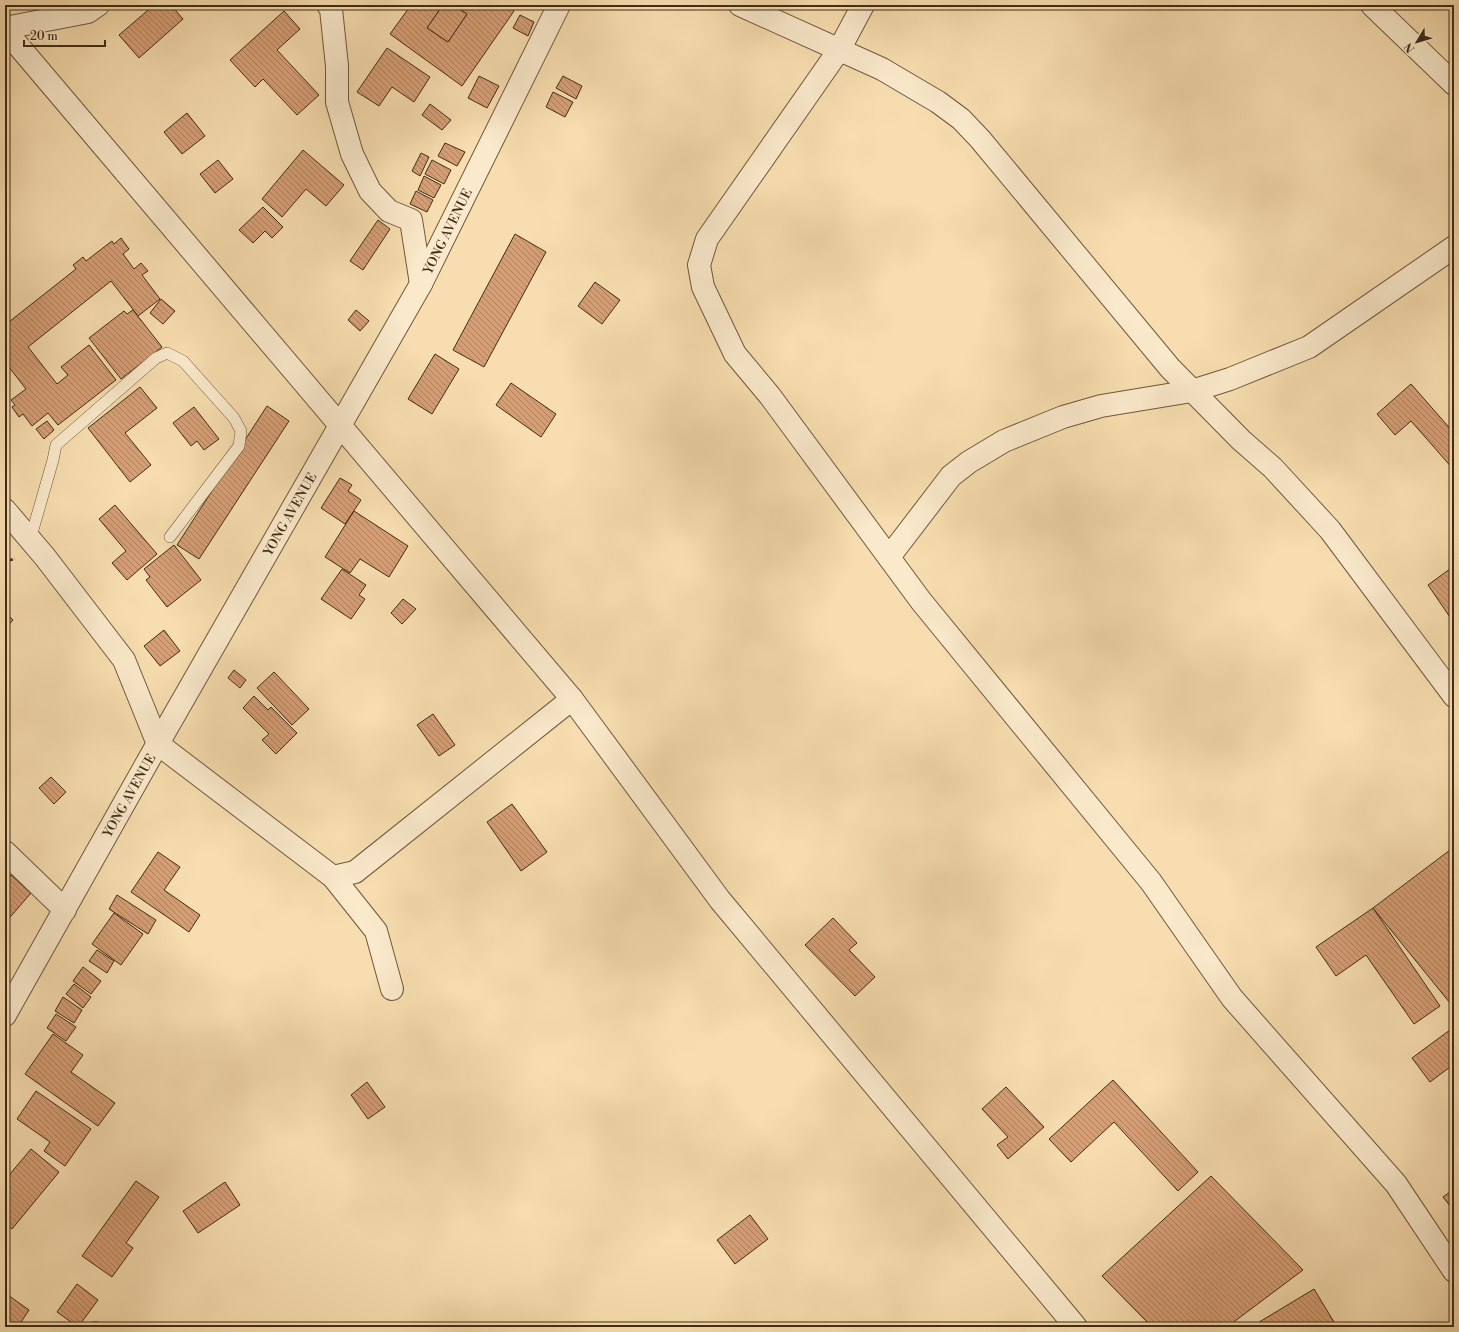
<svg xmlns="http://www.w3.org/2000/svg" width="1459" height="1332" viewBox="0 0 1459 1332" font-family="'Libre Bodoni',serif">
  <defs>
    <pattern id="building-back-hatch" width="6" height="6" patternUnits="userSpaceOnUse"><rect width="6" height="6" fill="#d79e74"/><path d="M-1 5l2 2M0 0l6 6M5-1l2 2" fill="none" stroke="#b0815e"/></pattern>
  </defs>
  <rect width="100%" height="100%" fill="#f7ddaf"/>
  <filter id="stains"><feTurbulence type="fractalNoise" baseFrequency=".005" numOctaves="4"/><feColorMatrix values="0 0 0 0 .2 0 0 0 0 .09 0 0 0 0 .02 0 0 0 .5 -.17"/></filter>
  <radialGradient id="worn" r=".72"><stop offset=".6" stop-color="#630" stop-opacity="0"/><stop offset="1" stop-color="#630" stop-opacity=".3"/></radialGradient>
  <g fill="url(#building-back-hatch)" stroke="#412c16">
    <path d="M154,5h17l12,14 -44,39 -20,-23z"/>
    <path d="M411,5h32l-16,23 21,14 19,-28 -14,-9h53l8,6 -52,75 -72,-52z"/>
    <path d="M443,5h10l14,9 -19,28 -21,-14z"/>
    <path d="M284,11l16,18 -23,21 42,45 -22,20 -34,-36 -8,8 -25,-27z"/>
    <path d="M520,15l14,7 -6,14 -15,-8z"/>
    <path d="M387,48l43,29 -16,25 -22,-15 -13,19 -22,-14z"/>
    <path d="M479,76l20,10 -12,22 -19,-10z"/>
    <path d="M563,76l19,10 -6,13 -20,-11z"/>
    <path d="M553,92l20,10 -8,15 -19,-10z"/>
    <path d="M430,104l21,16 -9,10 -20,-15z"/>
    <path d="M187,113l18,23 -23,18 -18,-22z"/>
    <path d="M445,143l20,9 -8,14 -19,-10z"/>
    <path d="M303,150l41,35 -18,21 -20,-17 -24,28 -20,-18z"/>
    <path d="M421,153l8,4 -9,19 -8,-5z"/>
    <path d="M218,160l15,19 -18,14 -15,-19z"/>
    <path d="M432,160l19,10 -7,14 -19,-10z"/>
    <path d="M424,176l17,9 -7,13 -16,-8z"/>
    <path d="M416,191l17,9 -6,12 -17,-8z"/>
    <path d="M263,207l20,20 -11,11 -7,-7 -12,12 -14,-13z"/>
    <path d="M378,220l12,9 -27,41 -13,-9z"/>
    <path d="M515,234l31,18 -62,115 -31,-17z"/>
    <path d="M121,238l8,11 -6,5 11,15 7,-6 7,8 -6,4 18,24 -22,17 -27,-35 -83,66 29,37 11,-9 -7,-8 28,-22 27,35 -58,45 -10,-12 -16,13 -9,-12 -4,3 -7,-10 3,-2 -4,-5 15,-11 -21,-27v-37l71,-56 -3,-4 10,-8 3,4 26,-20 2,3z"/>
    <path d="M595,282l25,18 -18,24 -24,-18z"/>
    <path d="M161,299l14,12 -12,13 -13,-11z"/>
    <path d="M133,310l29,37 -41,32 -32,-41 35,-27 3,3z"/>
    <path d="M356,310l13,11 -9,10 -12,-11z"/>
    <path d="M435,354l24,15 -27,45 -24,-15z"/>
    <path d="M511,383l45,31 -15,23 -45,-32z"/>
    <path d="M1411,384l43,49v37l-43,-49 -16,14 -18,-21z"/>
    <path d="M140,387l17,21 -32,25 26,32 -21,17 -42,-54z"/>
    <path d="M267,406l22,15 -90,138 -22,-14z"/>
    <path d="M194,407l25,32 -15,11 -7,-9 -6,5 -18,-23z"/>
    <path d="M47,421l7,9 -10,9 -8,-10z"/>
    <path d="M340,478l12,7 -4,6 13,9 -16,24 -24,-16z"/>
    <path d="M115,505l42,49 -30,26 -15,-17 14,-12 -27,-32z"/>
    <path d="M354,511l54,35 -19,31 -29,-18 -10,14 -25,-16z"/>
    <path d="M174,545l27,35 -34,27 -21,-27 4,-3 -6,-8z"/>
    <path d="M1454,566v57l-26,-38z"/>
    <path d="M342,569l24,16 -7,10 6,4 -14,20 -30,-20z"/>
    <path d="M403,599l13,10 -14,15 -11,-11z"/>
    <path d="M5,612l8,8 -8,9z"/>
    <path d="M164,630l16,21 -20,15 -16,-20z"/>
    <path d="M234,670l12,10 -6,8 -12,-10z"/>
    <path d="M274,672l35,37 -17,16 -35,-37z"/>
    <path d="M254,696l14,14 3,-3 26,26 -21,21 -14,-14 7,-6 -26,-26z"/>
    <path d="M433,714l22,31 -16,11 -22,-31z"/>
    <path d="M51,777l15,15 -12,12 -15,-16z"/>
    <path d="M512,804l35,48 -26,19 -34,-49z"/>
    <path d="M1454,847v161l-81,-100z"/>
    <path d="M158,852l22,15 -16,23 36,25 -11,17 -58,-40z"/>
    <path d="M11,875l20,18 -26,30v-41z"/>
    <path d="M117,895l39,25 -8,14 -39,-25z"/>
    <path d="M1373,908l67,98 -26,18 -48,-69 -30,21 -20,-29z"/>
    <path d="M114,913l29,21 -22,31 -29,-21z"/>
    <path d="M833,918l24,25 -8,7 26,27 -20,19 -50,-51z"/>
    <path d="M97,950l17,11 -7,12 -18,-12z"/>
    <path d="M83,967l18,14 -10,13 -18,-13z"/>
    <path d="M74,984l17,13 -8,11 -17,-14z"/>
    <path d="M63,997l19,13 -8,13 -19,-12z"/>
    <path d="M56,1014l20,13 -10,14 -19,-13z"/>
    <path d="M1454,1027v37l-24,18 -18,-24z"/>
    <path d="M53,1034l30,21 -12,17 44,31 -17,23 -73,-52z"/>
    <path d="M1113,1080l85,92 -20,19 -64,-69 -43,40 -22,-23z"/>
    <path d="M367,1082l18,25 -17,12 -17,-24z"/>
    <path d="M1006,1087l38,40 -36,32 -11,-14 11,-8 -26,-28z"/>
    <path d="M36,1091l55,38 -26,37 -21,-15 6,-9 -33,-23z"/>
    <path d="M31,1149l28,23 -47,57 -7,-6v-53l5,4z"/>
    <path d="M1211,1176l92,94 -76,57h-75l-50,-51z"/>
    <path d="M136,1181l23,16 -33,46 7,5 -21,29 -30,-21z"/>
    <path d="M225,1182l15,23 -42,28 -15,-22z"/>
    <path d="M1454,1189v22l-11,-14z"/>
    <path d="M750,1215l18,24 -33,25 -18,-24z"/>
    <path d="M77,1284l21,16 -20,27 -21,-15z"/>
    <path d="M1314,1289l23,38h-34l-2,-4 -6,4h-44z"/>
    <path d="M5,1293l24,17 -8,12 7,5h-23z"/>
    <path d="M92,1322h6l5,5h-17z"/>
  </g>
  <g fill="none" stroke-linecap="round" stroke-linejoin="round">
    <g stroke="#6e583c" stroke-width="12">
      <path id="service" d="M30,540l23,-80 3,-15 100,-87 11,-5 16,8 51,57 7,13 -2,15 -69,91"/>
    </g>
    <g stroke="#6e583c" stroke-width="24">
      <g id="minor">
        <path d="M328,5l3,4 6,57v36l15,52 18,37 19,20 22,9 10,64"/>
        <path d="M740,5l142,64 56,33 23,17 19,20 190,229 71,72 32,28 57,62 124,166"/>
        <path d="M863,5l-24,45 -132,189 -8,26 4,22 32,67 35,42 151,205 230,281 81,116 164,186 58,87"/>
        <path d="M1372,5l82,79"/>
        <path d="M5,28l83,-16 10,-7"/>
        <path d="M5,30l567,669 148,201 356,427"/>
        <path d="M5,510l40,47 79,103 34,84 175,133 22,-5 217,-173"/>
        <path d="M889,557l62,-81 18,-14 35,-21 59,-24 38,-11 91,-15 38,-12 79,-32 145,-100"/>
        <path d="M5,852l60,58"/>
        <path d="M333,877l43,54 16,58"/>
      </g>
    </g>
    <g stroke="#6e583c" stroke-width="24">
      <g id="tertiary">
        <path id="s1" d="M5,1015l143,-254 273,-477 138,-279"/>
      </g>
    </g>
    <path stroke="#412c16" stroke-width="2.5" stroke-dasharray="3 2" stroke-linecap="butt" d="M5,561l10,-2"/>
    <use href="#service" stroke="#fae9cb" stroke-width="11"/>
    <use href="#minor" stroke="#fae9cb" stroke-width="22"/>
    <use href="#tertiary" stroke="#fae9cb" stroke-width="22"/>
  </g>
  <g text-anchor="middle" stroke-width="4" stroke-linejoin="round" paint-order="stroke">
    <g font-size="13" fill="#412c16" stroke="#fae9cb">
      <text dy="5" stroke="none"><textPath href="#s1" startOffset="900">YONG AVENUE</textPath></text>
      <text dy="5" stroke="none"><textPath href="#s1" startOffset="576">YONG AVENUE</textPath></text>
      <text dy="5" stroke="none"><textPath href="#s1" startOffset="252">YONG AVENUE</textPath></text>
    </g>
  </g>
  <rect width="1459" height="1332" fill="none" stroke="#f7ddaf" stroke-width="20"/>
  <rect x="6" y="6" width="1447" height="1320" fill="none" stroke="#412c16" stroke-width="2"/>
  <rect x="10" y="10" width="1439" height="1312" fill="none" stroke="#412c16"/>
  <g transform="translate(1417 42) rotate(232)" stroke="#fae9cb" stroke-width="3" paint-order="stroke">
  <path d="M0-3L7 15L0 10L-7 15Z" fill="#412c16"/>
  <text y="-6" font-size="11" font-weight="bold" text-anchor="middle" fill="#412c16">N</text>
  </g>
  <path d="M24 40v6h81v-6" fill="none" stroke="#412c16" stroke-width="2"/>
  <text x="30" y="40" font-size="12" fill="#412c16" stroke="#fae9cb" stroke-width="3" paint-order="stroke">20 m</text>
  <rect width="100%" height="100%" filter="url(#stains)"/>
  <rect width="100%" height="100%" fill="url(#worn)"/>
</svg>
